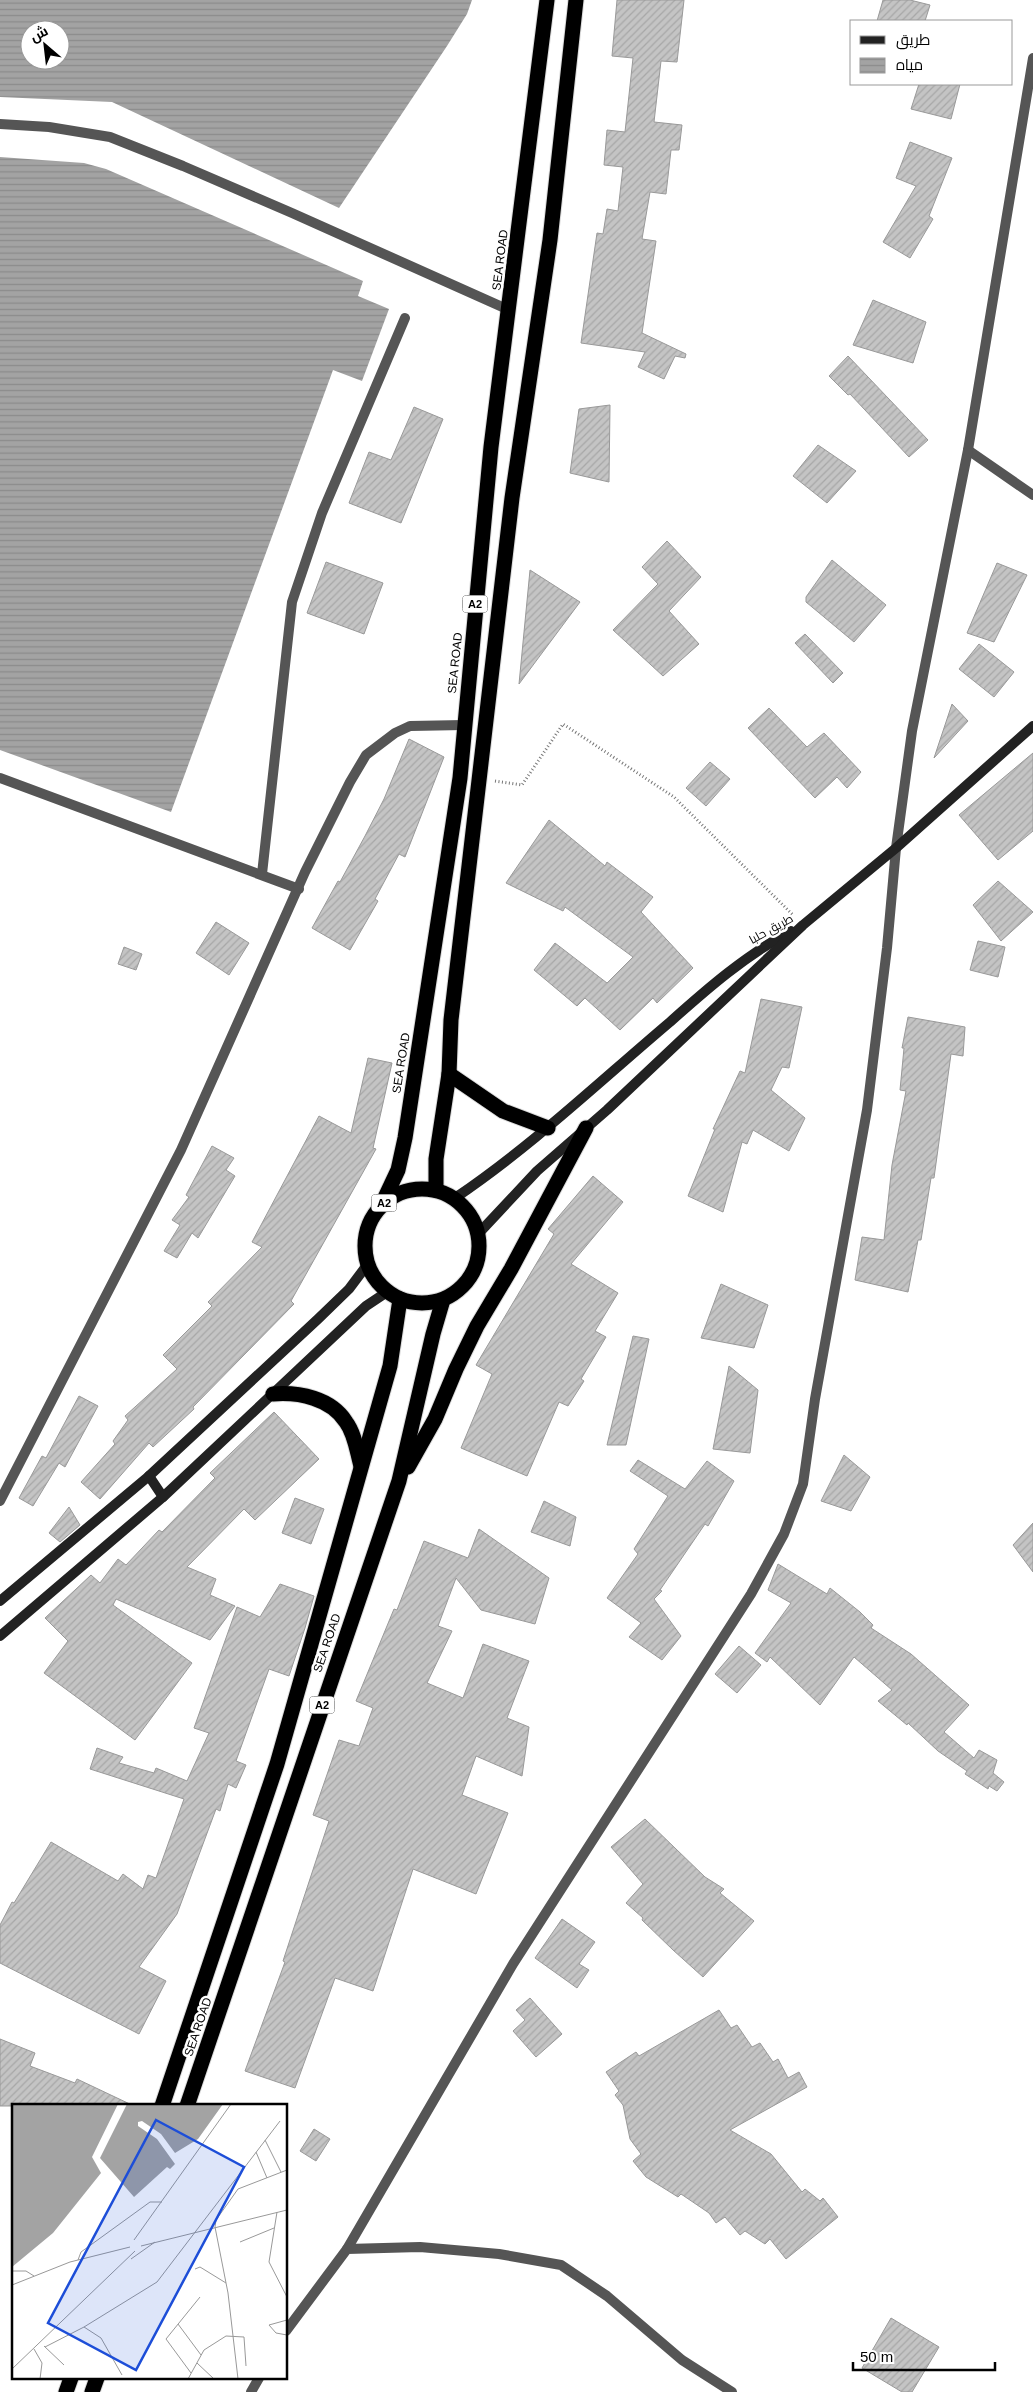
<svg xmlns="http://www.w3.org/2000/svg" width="1033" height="2392" viewBox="0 0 1033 2392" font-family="Helvetica,Cairo,sans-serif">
  <defs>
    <pattern id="water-rules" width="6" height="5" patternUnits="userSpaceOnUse" patternTransform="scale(1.25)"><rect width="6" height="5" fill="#a3a3a3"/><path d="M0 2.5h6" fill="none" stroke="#8b8b8b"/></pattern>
    <pattern id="building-hatch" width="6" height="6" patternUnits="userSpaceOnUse" patternTransform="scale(1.25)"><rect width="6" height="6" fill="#c4c4c4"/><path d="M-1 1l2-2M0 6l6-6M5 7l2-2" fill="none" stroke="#a7a7a7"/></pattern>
  </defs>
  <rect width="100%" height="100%" fill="#fff"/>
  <g fill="url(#water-rules)" fill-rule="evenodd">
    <path d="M0,0h472l-5,14 -20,32 -108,162 -227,-106 -112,-5zM30,30h30v30h-30z"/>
    <path d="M0,157l84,6 22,6 257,112 -5,15 31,13 -27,72 -29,-11 -162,442 -171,-62z"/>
  </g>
  <g fill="url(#building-hatch)" stroke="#999">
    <path d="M617,0h67l-7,62 -16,-1 -7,61 28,3 -3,25h-8l-5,44 -16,-2 -8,47 14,2 -14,92 44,21 -1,4 -10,-2 -11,23 -26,-12 7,-15 -64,-9 16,-110 6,1 4,-25 11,2 5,-44 -19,-2 3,-35 18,2 8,-74 -21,-2z"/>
    <path d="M883,0h27l20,5 -5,16h-48z"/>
    <path d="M919,84h41l-9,35 -40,-10z"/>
    <path d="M910,142l42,16 -23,58 4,3 -23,39 -27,-16 33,-56 -20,-8z"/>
    <path d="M873,300l53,22 -13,41 -60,-18z"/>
    <path d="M848,356l80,84 -19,17 -59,-63 -2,1 -19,-19z"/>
    <path d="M610,405l-1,77 -39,-9 9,-64z"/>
    <path d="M414,407l29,12 -42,104 -52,-20 20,-51 22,8z"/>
    <path d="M818,445l38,26 -29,32 -34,-27z"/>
    <path d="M667,541l34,36 -32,34 30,33 -36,32 -50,-46 45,-46 -16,-17z"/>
    <path d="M832,560l54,45 -32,37 -48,-40v-5z"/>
    <path d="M326,562l57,21 -19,51 -57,-21z"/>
    <path d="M997,563l30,12 -33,67 -27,-9z"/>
    <path d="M530,570l50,32 -61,82z"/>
    <path d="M805,634l38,39 -10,10 -38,-40z"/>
    <path d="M979,644l35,28 -20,25 -35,-28z"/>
    <path d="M952,704l16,17 -34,37z"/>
    <path d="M769,708l38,39 17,-14 37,39 -14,16 -10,-11 -22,21 -67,-70z"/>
    <path d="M409,739l35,18 -39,100 -6,-3 -24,45 3,2 -28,49 -38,-22 26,-47 2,1 25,-46 19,-37z"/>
    <path d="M1033,753v78l-35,29 -39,-45z"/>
    <path d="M710,762l20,17 -24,27 -20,-18z"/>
    <path d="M549,820l56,46 2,-4 46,35 -12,15 52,56 -36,35 -4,-5 -33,32 -35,-32 -8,8 -43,-36 21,-27 52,40 26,-26 -68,-50 -2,4 -57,-28z"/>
    <path d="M998,881l35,31 -32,29 -28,-36z"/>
    <path d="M216,922l33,21 -20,32 -33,-22z"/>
    <path d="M978,941l27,6 -7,30 -28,-7z"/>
    <path d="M124,947l18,7 -6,16 -18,-6z"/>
    <path d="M761,999l41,8 -13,61 -7,-1 -11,23 34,28 -16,33 -36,-21 -6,14 -5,-2 -19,70 -35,-16 27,-67h-2l27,-58 5,2z"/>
    <path d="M908,1017l57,10 -2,29 -12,-2 -17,124h-3l-10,62h-3l-10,52 -53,-12 7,-43 22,3 8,-75 14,-74 -6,-1 4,-42h-2z"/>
    <path d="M368,1058l24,5 -19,85 3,1 -85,152 3,3 -101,103 1,2 -41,38 -4,-4 -49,56 -19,-17 34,-38 -2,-3 15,-21 -3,-4 52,-47 -14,-14 49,-49 -4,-4 54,-55 -10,-5 67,-126 32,17z"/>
    <path d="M212,1146l22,12 -8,12 9,6 -37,62 -6,-5 -15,25 -13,-7 16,-26 -8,-5 17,-23 -3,-2z"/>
    <path d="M593,1176l30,26 -52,62 47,29 -23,38 11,6 -25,42 3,2 -16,25 -9,-4 -32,74 -66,-28 31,-74 -16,-9 78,-131 -6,-5z"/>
    <path d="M721,1284l47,21 -14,43 -53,-10z"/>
    <path d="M633,1336l16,3 -23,106h-19z"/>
    <path d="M729,1366l29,24 -8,63 -37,-4z"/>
    <path d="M79,1396l19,10 -33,61 -6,-4 -26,43 -14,-8 23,-42 4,2z"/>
    <path d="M274,1412l45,47 -64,61 -11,-11 -57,58 29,12 -6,16 25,11 -25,34 -94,-41 -3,6 79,58 -57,77 -91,-67 24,-32 -23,-23 46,-43 9,8 18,-24 8,6 33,-35 3,2 53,-54 -5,-5z"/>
    <path d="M844,1455l26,22 -19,34 -30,-10z"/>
    <path d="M638,1460l47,29 22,-28 27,20 -26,45 -3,-2 -45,66 2,1 -8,8 27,37 -19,24 -33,-23 12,-14 -34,-25 31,-44 -4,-5 34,-53 -38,-25z"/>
    <path d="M295,1498l29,11 -13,35 -29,-11z"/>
    <path d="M544,1501l32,16 -6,29 -39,-14z"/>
    <path d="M69,1507l11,18 -20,17 -11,-9z"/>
    <path d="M1033,1523v49l-20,-27z"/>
    <path d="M479,1529l70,49 -14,46 -54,-14 -25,-32 -18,48 14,5 -25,52 36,15 20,-54 46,17 -22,57 22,9 -7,49 -46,-20 -14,39 46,18 -32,81 -63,-25 -40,122 -38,-13 -40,110 -50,-17 40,-109 -2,-1 46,-140 -16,-6 26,-75 20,6 14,-38 -17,-7 38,-92 3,1 27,-69 44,17z"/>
    <path d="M778,1564l49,30 3,-6 30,24 13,13 -2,3 40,26 58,51 -25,27 30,26 5,-8 18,10 -4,13 11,9 -7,9 -8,-5 -1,3 -23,-15 2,-3 -29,-20 -30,-28 -1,2 -29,-24 14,-11 -38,-33 -34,48 -50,-48 -3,5 -12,-9 36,-50 -23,-13z"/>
    <path d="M280,1584l34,12 -9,32 -16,48 -20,-7 -33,92 10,4 -10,23 -8,-4 -8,27 -4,-2 -39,105 -38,53 27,14 -27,53 -139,-71v-38l12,-23 2,1 37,-61 67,39 5,-7 20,15 5,-14 8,3 28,-79 -94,-30 7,-21 26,9 -4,6 35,10 2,-5 31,13 22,-48 -15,-5 43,-121 23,10z"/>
    <path d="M739,1646l22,19 -24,28 -22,-19z"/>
    <path d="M645,1819l60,58 19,12 -4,4 34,28 -51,56 -30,-27 -31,-30 1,-2 -17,-15 17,-19 -32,-37z"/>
    <path d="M562,1919l33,23 -16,22 10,6 -12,18 -42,-30z"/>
    <path d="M530,1998l32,36 -26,23 -23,-26 12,-11 -9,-10z"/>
    <path d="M719,2010l12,18 6,-3 15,22 8,-4 13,19 5,-3 10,19 11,-6 8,15 -77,43 41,24 31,38 3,-3 15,12 3,-3 15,19 -52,42 -16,-20 -5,5 -20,-13 -5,4 -15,-18 -9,6 -7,-10 -28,-19 -3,3 -32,-20 -13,-16 8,-7 -11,-15 -7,-34 -8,-10 4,-4 -13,-19 30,-20 3,4z"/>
    <path d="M0,2039l35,14 -5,13 45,17 2,-4 57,27h-134z"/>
    <path d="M314,2129l16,10 -14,22 -16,-10z"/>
    <path d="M891,2318l48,29 -27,45h-10l-40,-24z"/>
  </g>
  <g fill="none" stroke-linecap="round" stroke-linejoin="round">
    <g stroke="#dbdbdb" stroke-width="17">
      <g id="highway">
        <path d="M449,1074l54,37 45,17"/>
        <circle cx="422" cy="1246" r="57"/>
        <path d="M436,1190v-31l13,-85 2,-54 61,-522 38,-258 26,-240"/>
        <path d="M382,1204l16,-34 7,-32 55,-360 31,-331 56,-447"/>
        <path d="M273,1394c26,-2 58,4 73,28 9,12 11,30 15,44"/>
        <path d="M408,1467l27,-48 21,-50 21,-43 34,-57 75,-141"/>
        <path d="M162,2106l115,-342 113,-398 10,-67"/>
        <path d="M187,2106l212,-625 34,-147 10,-34"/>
        <path d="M66,2392l5,-14"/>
        <path d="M92,2392l5,-14"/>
      </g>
    </g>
    <path stroke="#777" stroke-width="3" stroke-dasharray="1 2.5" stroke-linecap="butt" d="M495,781l27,4 41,-61 111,73 119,118"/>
    <g stroke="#555" stroke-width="10">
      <path d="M0,124l49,3 61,10 73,29 109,47 217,97"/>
      <path d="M0,778l299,111"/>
      <path d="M262,874l30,-272 30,-89 83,-195"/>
    </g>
    <g stroke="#555" stroke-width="10">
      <path d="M968,450l65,45"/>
      <path d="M0,1501l181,-351 124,-278 45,-90 16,-27 29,-22 15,-7 54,-1"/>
      <path d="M347,2249l166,-285 238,-370 33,-60 19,-50 12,-85 52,-289 20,-162 9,-100 16,-117 56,-281 65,-392"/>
      <path d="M286,2331l61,-82 73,-2 79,7 62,11 46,31 75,64 50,32"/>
      <path d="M251,2392l8,-14"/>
    </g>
    <g stroke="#222" stroke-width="10">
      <path d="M455,1198c77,-52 144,-116 215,-176 38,-34 76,-67 121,-91"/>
      <path d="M479,1233l58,-62 70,-61 196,-185 93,-77 137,-122"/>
      <path d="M149,1476l14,21"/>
      <path d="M0,1601l149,-125 169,-157 31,-30 18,-24"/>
      <path d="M0,1636l163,-139 203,-191 21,-14"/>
    </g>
    <use href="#highway" stroke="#000" stroke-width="15"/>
  </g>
  <g text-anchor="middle" stroke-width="5" stroke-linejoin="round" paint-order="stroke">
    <g fill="#fff" stroke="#4c4c4c" stroke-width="1">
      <rect x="462.5" y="595.5" width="25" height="17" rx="4"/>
      <rect x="371.5" y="1194.5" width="25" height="17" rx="4"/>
      <rect x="309.5" y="1696.5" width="25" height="17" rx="4"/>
    </g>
    <g font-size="11" font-weight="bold" fill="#000">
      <text x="475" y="608">A2</text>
      <text x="384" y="1207">A2</text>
      <text x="322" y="1709">A2</text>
    </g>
    <g font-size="12" fill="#000" stroke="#fff">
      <text transform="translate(500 260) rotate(-83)" y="4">SEA ROAD</text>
      <text transform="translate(455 663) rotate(-84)" y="4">SEA ROAD</text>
      <text transform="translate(771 929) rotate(-29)" y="4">طريق حلبا</text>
      <text transform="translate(401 1063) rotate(-81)" y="4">SEA ROAD</text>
      <text transform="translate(327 1643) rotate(-71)" y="4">SEA ROAD</text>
      <text transform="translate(198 2027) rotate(-71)" y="4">SEA ROAD</text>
    </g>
  </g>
  <g transform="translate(12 2104)">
    <rect width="275" height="275" fill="#fff"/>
    <path d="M0,0h106l-26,53 9,16 -48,60 -41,34zM115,0h96l-25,35 -23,14 -14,-19 -19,-13 -4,1v4l19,13 18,25 -5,5 -3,-2 -33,30 -34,-39z" fill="#a3a3a3"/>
    <path fill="none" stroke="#999" stroke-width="1" d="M253,36l16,32M244,48l11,26M265,108l-8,50 18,35M203,123l1,-7 22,-31 49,-19M203,123l13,66 10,86M122,136l97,-136M228,138l34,-14M129,142l146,-36M119,155l24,-17M66,156l3,-8 69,-50h12M183,165l5,-2 26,16M0,167h14l8,5M0,181l58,-23 60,-15M275,216l-18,5 7,8 11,2M166,220l23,31M72,223l73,-45 123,-161M32,242l20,19M33,243l39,-20 17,11 21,37M22,245l8,14 -2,16M185,259l17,16M0,265l123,-118M179,269l-25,-34 34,-42M176,275l16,-29 22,-14 18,1 2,29"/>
    <path fill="#1d4ed8" fill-opacity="0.15" stroke="#1d4ed8" stroke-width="2.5" d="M144,16l88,47 -108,203 -88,-47z"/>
    <rect width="275" height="275" fill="none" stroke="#000" stroke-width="2.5"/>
  </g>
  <rect x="850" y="20" width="162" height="65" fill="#ffffff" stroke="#999999"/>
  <rect x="860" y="36" width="25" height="8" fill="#222222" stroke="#999999"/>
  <text x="896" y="45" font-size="15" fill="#000000">طريق</text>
  <rect x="860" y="58" width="25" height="15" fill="url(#water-rules)" stroke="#999999"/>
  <text x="896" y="70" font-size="15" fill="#000000">مياه</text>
  <g transform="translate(45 45) rotate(332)"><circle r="24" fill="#ffffff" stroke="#999999"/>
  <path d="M0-4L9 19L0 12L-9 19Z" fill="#000000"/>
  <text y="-8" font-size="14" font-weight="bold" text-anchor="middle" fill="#000000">ش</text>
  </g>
  <path d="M853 2362v8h142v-8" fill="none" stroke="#000000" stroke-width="2.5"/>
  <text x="860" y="2362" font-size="15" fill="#000000" stroke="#ffffff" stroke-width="4" paint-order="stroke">50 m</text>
</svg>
